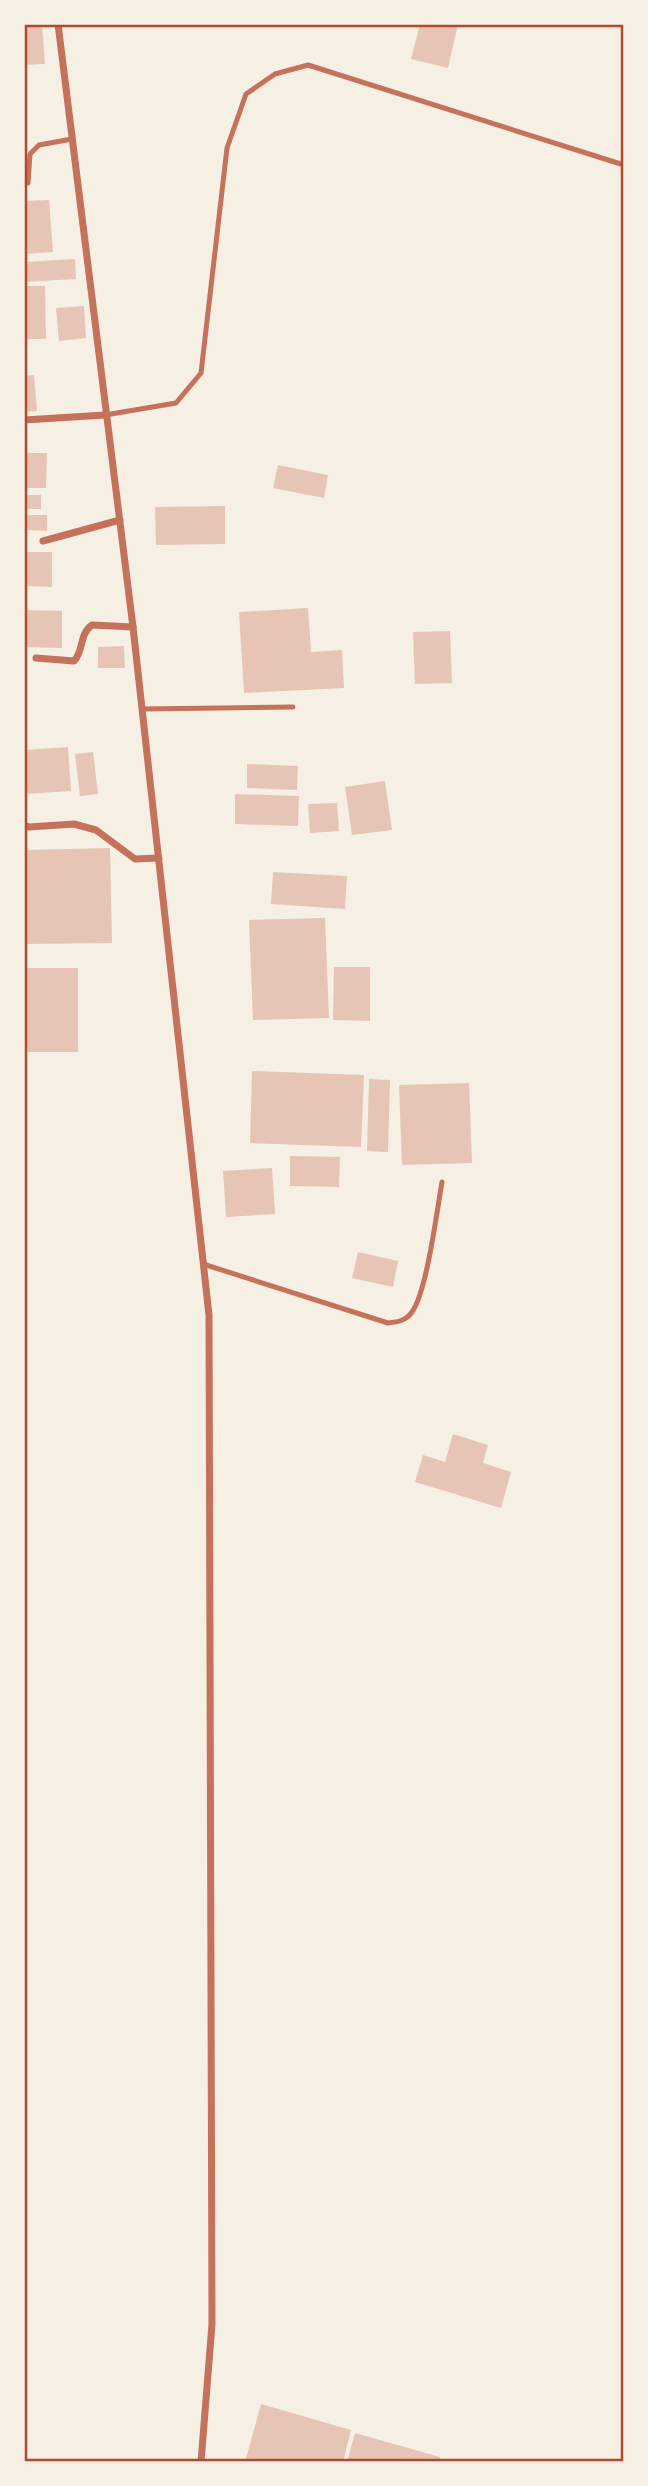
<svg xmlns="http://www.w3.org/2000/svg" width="648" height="2486" viewBox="0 0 648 2486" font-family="'Golos Text',sans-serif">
  <rect width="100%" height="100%" fill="#f6efe4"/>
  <g fill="#e6c5b7">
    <path d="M24,24h18l3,40 -21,1z"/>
    <path d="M420,24h38l-10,44 -37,-9z"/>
    <path d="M49,200l4,52 -29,2v-53z"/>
    <path d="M75,259l1,20 -52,3v-20z"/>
    <path d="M24,286h21l1,53h-22z"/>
    <path d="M84,306l2,32 -27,3 -3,-33z"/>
    <path d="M34,375l3,36 -13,1v-36z"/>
    <path d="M24,453h23l-1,35h-22z"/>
    <path d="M278,465l50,10 -4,23 -51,-10z"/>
    <rect x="24" y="495" width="17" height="14"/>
    <path d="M225,506v38l-69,1 -1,-38z"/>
    <path d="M24,515h23v16l-23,-1z"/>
    <path d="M24,552h28v35l-28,-1z"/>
    <path d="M308,608l3,44 31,-2 2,38 -100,5 -5,-81z"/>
    <path d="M24,610l38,1v37l-38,-1z"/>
    <path d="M450,631l2,52 -37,1 -2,-52z"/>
    <path d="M124,646l1,22h-27v-21z"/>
    <path d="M68,747l3,44 -47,3v-44z"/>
    <path d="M93,752l5,42 -18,2 -5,-42z"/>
    <path d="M247,764l51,2 -1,24 -50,-2z"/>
    <path d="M385,781l7,49 -40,5 -7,-48z"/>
    <path d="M235,794l64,2 -1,30 -63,-2z"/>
    <path d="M337,803l2,28 -29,2 -2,-29z"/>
    <path d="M110,848l2,95 -88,1v-94z"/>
    <path d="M273,872l74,4 -2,33 -74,-5z"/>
    <path d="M325,918l4,100 -76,2 -4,-100z"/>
    <path d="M334,967h36v54l-37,-1z"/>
    <rect x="24" y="968" width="54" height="84"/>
    <path d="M252,1071l112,4 -3,72 -111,-4z"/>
    <path d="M369,1079l21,1 -2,72 -21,-1z"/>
    <path d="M469,1083l3,80 -70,2 -3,-80z"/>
    <path d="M290,1156l50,1 -1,30 -49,-1z"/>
    <path d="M272,1168l3,46 -49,3 -3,-46z"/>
    <path d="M358,1252l40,9 -5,26 -41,-9z"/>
    <path d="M453,1434l35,11 -5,18 28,9 -10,36 -86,-26 8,-27 22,7z"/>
    <path d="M261,2404l90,26 -8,32h-98z"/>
    <path d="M355,2433l85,24 -1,5h-92z"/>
  </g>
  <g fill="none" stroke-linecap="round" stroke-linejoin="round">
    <g stroke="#c5725c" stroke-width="5">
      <path d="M28,183l2,-29 9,-9 33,-6"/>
      <path d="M105,415l71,-12 25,-30 26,-225 19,-54 29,-20 33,-9 316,100"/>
      <path d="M142,709l151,-2"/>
      <path d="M203,1264l185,59c9,-1 18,-2 24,-11 15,-21 25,-102 30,-130"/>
    </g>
    <g stroke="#c5725c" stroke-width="7">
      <path d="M58,24l75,603 76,688 3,1009 -11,138"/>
      <path d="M24,420l81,-5"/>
      <path d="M43,541l77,-21"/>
      <path d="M36,658l38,3c10,-10 5,-27 18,-36l41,2"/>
      <path d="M24,825l5,2 45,-3 22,6 39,29 24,-1"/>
    </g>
  </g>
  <rect width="648" height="2486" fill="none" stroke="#f6efe4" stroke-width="52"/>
  <rect x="26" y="26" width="596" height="2434" fill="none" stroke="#b5482f" stroke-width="2.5"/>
</svg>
